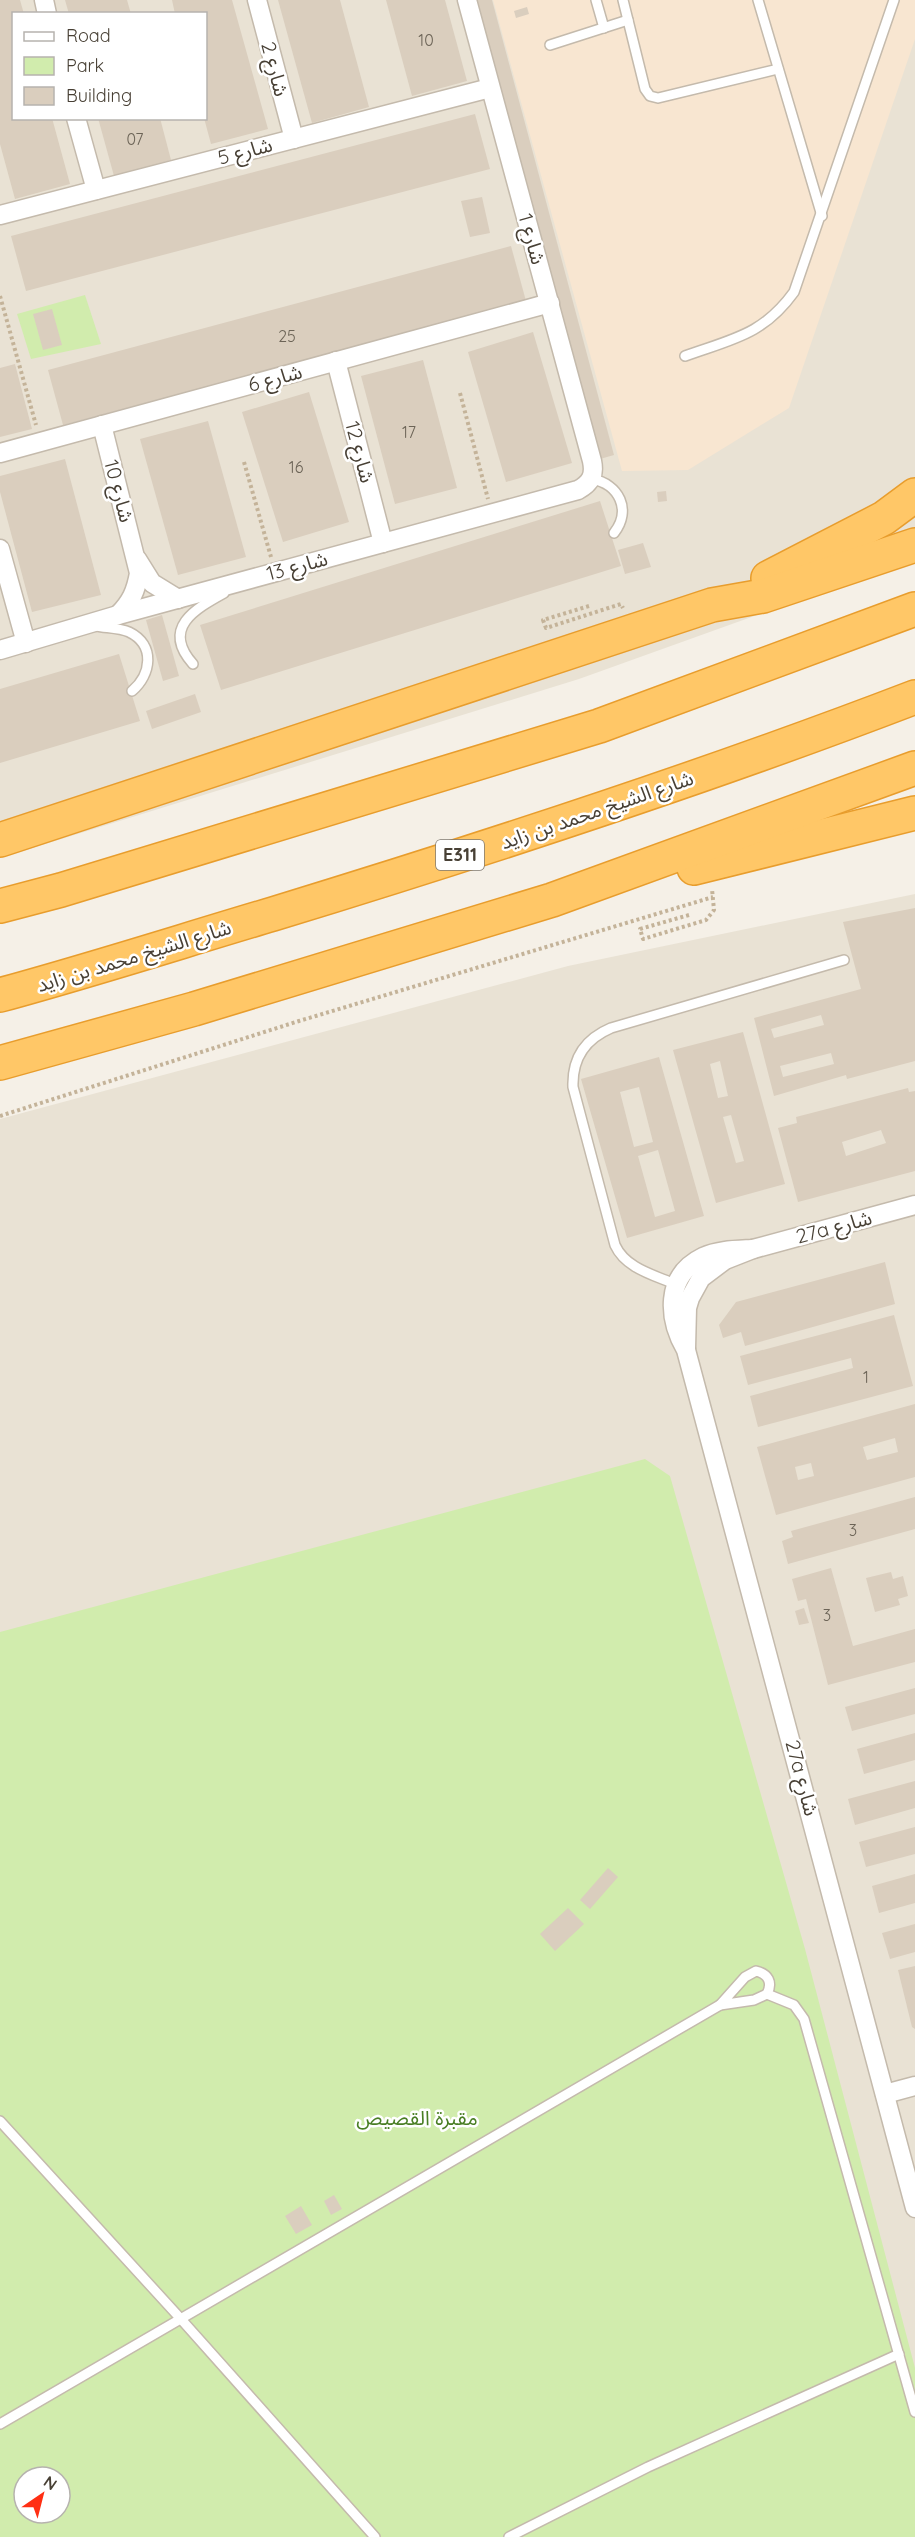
<svg xmlns="http://www.w3.org/2000/svg" width="915" height="2537" viewBox="0 0 915 2537" font-family="Quicksand,'Noto Sans Arabic',sans-serif">
  <rect width="100%" height="100%" fill="#f5f0e7"/>
  <g fill="#e9e2d4" fill-rule="evenodd">
    <path d="M0,0h915v558l-336,121 -579,179zM14,14h192v104h-192z"/>
    <path d="M915,894v1643h-915v-1418l568,-153zM24,2477h36v36h-36z"/>
  </g>
  <path fill="#f8e6d1" d="M493,0h422v39l-126,369 -101,62 -66,1z"/>
  <g fill="#d1ecad" fill-rule="evenodd">
    <path d="M85,295l16,49 -70,15 -14,-45z"/>
    <path d="M645,1459l25,17 135,473 110,419v169h-915v-905zM24,2477h36v36h-36z"/>
  </g>
  <g fill="#dacebe" fill-rule="evenodd">
    <path d="M0,0h20l4,14h-10v104h38l18,66 -55,15 -15,-55z"/>
    <path d="M65,0h62l4,14h-62z"/>
    <path d="M172,0h60l36,129 -57,15 -7,-26 2,-104h-31z"/>
    <path d="M278,0h62l29,107 -57,16z"/>
    <path d="M386,0h59l22,81 -55,15z"/>
    <path d="M477,0h15l122,455 -14,4z"/>
    <path d="M527,7l2,7 -13,4 -2,-7z"/>
    <path d="M475,114l15,55 -464,122 -15,-55z"/>
    <path d="M98,118h62l11,42 -57,16z"/>
    <path d="M482,197l8,36 -20,4 -9,-36z"/>
    <path d="M511,246l15,55 -463,124 -15,-55z"/>
    <path d="M52,309l10,36 -19,5 -10,-36z"/>
    <path d="M533,332l39,131 -66,19 -38,-130z"/>
    <path d="M423,360l34,128 -62,16 -34,-128z"/>
    <path d="M15,364l17,65 -32,8v-69z"/>
    <path d="M309,392l40,130 -66,20 -41,-130z"/>
    <path d="M208,421l38,136 -68,18 -38,-136z"/>
    <path d="M65,459l36,136 -69,17 -32,-120v-16z"/>
    <path d="M666,491l1,10 -9,1 -1,-10z"/>
    <path d="M600,501l21,65 -400,124 -21,-65z"/>
    <path d="M643,543l8,24 -26,7 -7,-24z"/>
    <path d="M162,615l17,61 -16,5 -17,-61z"/>
    <path d="M119,654l21,67 -140,42v-74z"/>
    <path d="M195,694l6,18 -49,17 -6,-18z"/>
    <path d="M915,908v153l-68,18 -1,-4 -72,21 -20,-78 107,-29 -18,-67zM821,1015l3,10 -50,13 -3,-9zM831,1053l3,11 -51,13 -3,-11z"/>
    <path d="M743,1032l42,152 -69,19 -43,-153zM720,1061l8,35 -10,2 -8,-34zM731,1115l13,46 -8,2 -13,-46z"/>
    <path d="M659,1057l45,159 -77,22 -46,-159zM639,1087l14,55 -19,5 -14,-55zM658,1150l17,61 -20,6 -17,-61z"/>
    <path d="M908,1088l1,4 6,-1v80l-117,31 -20,-74 19,-5 -1,-6zM881,1130l5,13 -40,13 -4,-14z"/>
    <path d="M885,1262l10,42 -150,42 -4,-14 -18,6 -4,-13 17,-23z"/>
    <path d="M894,1315l19,71 -155,41 -8,-31 103,-28 -2,-10 -103,27 -8,-29z"/>
    <path d="M915,1404v73l-139,38 -19,-68zM895,1438l3,14 -31,8 -4,-13zM811,1463l3,13 -16,4 -3,-13z"/>
    <path d="M915,1497v32l-127,35 -6,-23 11,-4 -2,-6z"/>
    <path d="M831,1568l22,78 62,-17v33l-87,23 -22,-86 -8,2 -6,-22z"/>
    <path d="M891,1572l2,7 10,-3 5,20 -10,3 2,6 -25,7 -9,-34z"/>
    <path d="M804,1608l5,15 -10,2 -4,-14z"/>
    <path d="M915,1688v26l-63,17 -7,-24z"/>
    <path d="M915,1733v27l-51,14 -7,-25z"/>
    <path d="M915,1781v27l-60,17 -7,-26z"/>
    <path d="M915,1827v27l-49,13 -7,-25z"/>
    <path d="M608,1868l10,9 -28,32 -10,-9z"/>
    <path d="M915,1874v29l-36,10 -7,-27z"/>
    <path d="M568,1908l16,16 -29,27 -15,-17z"/>
    <path d="M915,1924v28l-25,7 -8,-26z"/>
    <path d="M915,1966v63l-3,-2 -14,-57z"/>
    <path d="M334,2195l8,14 -11,6 -7,-14z"/>
    <path d="M301,2206l11,19 -16,9 -11,-18z"/>
  </g>
  <g fill="none" stroke-linecap="round" stroke-linejoin="round">
    <g stroke="#c4baac" stroke-width="12">
      <g id="lane">
        <path d="M596,0l8,28"/>
        <path d="M623,0l22,89 5,7 8,2 120,-29"/>
        <path d="M758,0l64,216"/>
        <path d="M550,45l78,-25"/>
        <path d="M685,356c47,-17 78,-21 109,-64l100,-292"/>
        <path d="M592,479c27,5 40,31 22,54"/>
        <path d="M96,626c11,2 24,2 33,6 27,13 22,43 3,59"/>
        <path d="M193,664c-32,-36 2,-55 31,-71"/>
        <path d="M677,1285c-22,-10 -51,-16 -62,-40l-42,-158c-1,-28 12,-48 38,-59l233,-68"/>
        <path d="M756,1971c12,3 17,11 11,23l-13,6 -34,5 25,-28z"/>
        <path d="M767,1994l27,11 10,14 111,393"/>
        <path d="M0,2121l180,197 195,219"/>
        <path d="M0,2424l720,-419"/>
        <path d="M509,2537l139,-70 251,-113"/>
      </g>
    </g>
    <g stroke="#c4baac" stroke-width="21">
      <g id="street">
        <path d="M44,0l3,14"/>
        <path d="M257,0l37,139"/>
        <path d="M76,118l20,72"/>
        <path d="M0,215l490,-127"/>
        <path d="M336,361l47,182"/>
        <path d="M102,425l37,148c-3,18 -8,29 -21,42"/>
        <path d="M0,453l550,-150"/>
        <path d="M0,549l26,94"/>
        <path d="M137,559l15,24 26,16"/>
        <path d="M0,650l118,-35 460,-125c13,-7 17,-15 14,-29l-125,-461"/>
        <path d="M753,1249c-17,1 -35,1 -50,8 -39,19 -35,62 -17,93l229,858"/>
        <path d="M686,1348l1,-40 3,-10 11,-20 24,-18 28,-11 162,-44"/>
        <path d="M885,2094l30,-8"/>
      </g>
    </g>
    <g stroke="#e89d2d" stroke-width="36">
      <g id="highway">
        <path d="M768,578l116,-60 31,-23"/>
        <path d="M0,840l712,-235 51,-9 152,-51"/>
        <path d="M694,868l221,-55"/>
        <path d="M0,906l61,-16 538,-164 316,-117"/>
        <path d="M0,995c92,-25 182,-54 273,-81 216,-66 431,-136 642,-217"/>
        <path d="M0,1063l194,-54 358,-109 363,-132"/>
      </g>
    </g>
    <g stroke="#c4b399" stroke-width="4" stroke-dasharray="3 3" stroke-linecap="butt">
      <path d="M0,296l36,129"/>
      <path d="M460,393l28,106"/>
      <path d="M244,462l27,95"/>
      <path d="M589,606l-46,14 3,8 75,-24 2,4"/>
      <path d="M689,915l-49,14 3,10 63,-19 8,-10 -2,-21"/>
      <path d="M0,1116l299,-95 414,-124"/>
    </g>
    <use href="#lane" stroke="#fff" stroke-width="9"/>
    <use href="#street" stroke="#fff" stroke-width="18"/>
    <use href="#highway" stroke="#ffc767" stroke-width="33"/>
  </g>
  <g text-anchor="middle" stroke-width="5" stroke-linejoin="round" paint-order="stroke">
    <g font-size="16" fill="#6c6457">
      <text x="426" y="46">10</text>
      <text x="135" y="145">07</text>
      <text x="287" y="342">25</text>
      <text x="409" y="438">17</text>
      <text x="296" y="473">16</text>
      <text x="866" y="1383">1</text>
      <text x="853" y="1536">3</text>
      <text x="827" y="1621">3</text>
    </g>
    <rect fill="#fff" stroke="#7f7972" stroke-width="1.5" x="436" y="840" width="48" height="30" rx="4.5"/>
    <g font-size="18" font-weight="bold" fill="#484035">
      <text x="460" y="861">E311</text>
    </g>
    <g font-size="20" fill="#484035" stroke="#fff">
      <text transform="translate(275 69) rotate(75)" y="7">شارع 2</text>
      <text transform="translate(245 151) rotate(-15)" y="7">شارع 5</text>
      <text transform="translate(532 239) rotate(74)" y="7">شارع 1</text>
      <text transform="translate(275 378) rotate(-15)" y="7">شارع 6</text>
      <text transform="translate(360 452) rotate(75)" y="7">شارع 12</text>
      <text transform="translate(119 491) rotate(75)" y="7">شارع 10</text>
      <text transform="translate(297 566) rotate(-15)" y="7">شارع 13</text>
      <text transform="translate(597 810) rotate(-19)" y="7">شارع الشيخ محمد بن زايد</text>
      <text transform="translate(134 956) rotate(-17)" y="7">شارع الشيخ محمد بن زايد</text>
      <text transform="translate(834 1227) rotate(-15)" y="7">27a شارع</text>
      <text transform="translate(802 1778) rotate(75)" y="7">27a شارع</text>
    </g>
    <g font-size="20" fill="#497e24" stroke="#fff">
      <text x="417" y="2125">مقبرة القصيص</text>
    </g>
  </g>
  <rect x="12" y="12" width="195" height="108" fill="#ffffff" stroke="#b6b3ae" stroke-width="1.5"/>
  <rect x="24" y="32" width="30" height="9" fill="#ffffff" stroke="#b6b3ae" stroke-width="1.5"/>
  <text x="66" y="42" font-size="18" fill="#484035">Road</text>
  <rect x="24" y="57" width="30" height="18" fill="#d1ecad" stroke="#b6b3ae" stroke-width="1.5"/>
  <text x="66" y="72" font-size="18" fill="#484035">Park</text>
  <rect x="24" y="87" width="30" height="18" fill="#dacebe" stroke="#b6b3ae" stroke-width="1.5"/>
  <text x="66" y="102" font-size="18" fill="#484035">Building</text>
  <g transform="translate(42 2495) rotate(35)"><circle r="28" fill="#ffffff" stroke="#b6b3ae" stroke-width="1.5"/>
  <path d="M0-4.5L10 22L0 15L-10 22Z" fill="#ff2f13"/>
  <text y="-9" font-size="16" font-weight="bold" text-anchor="middle" fill="#484035">N</text>
  </g>
</svg>
